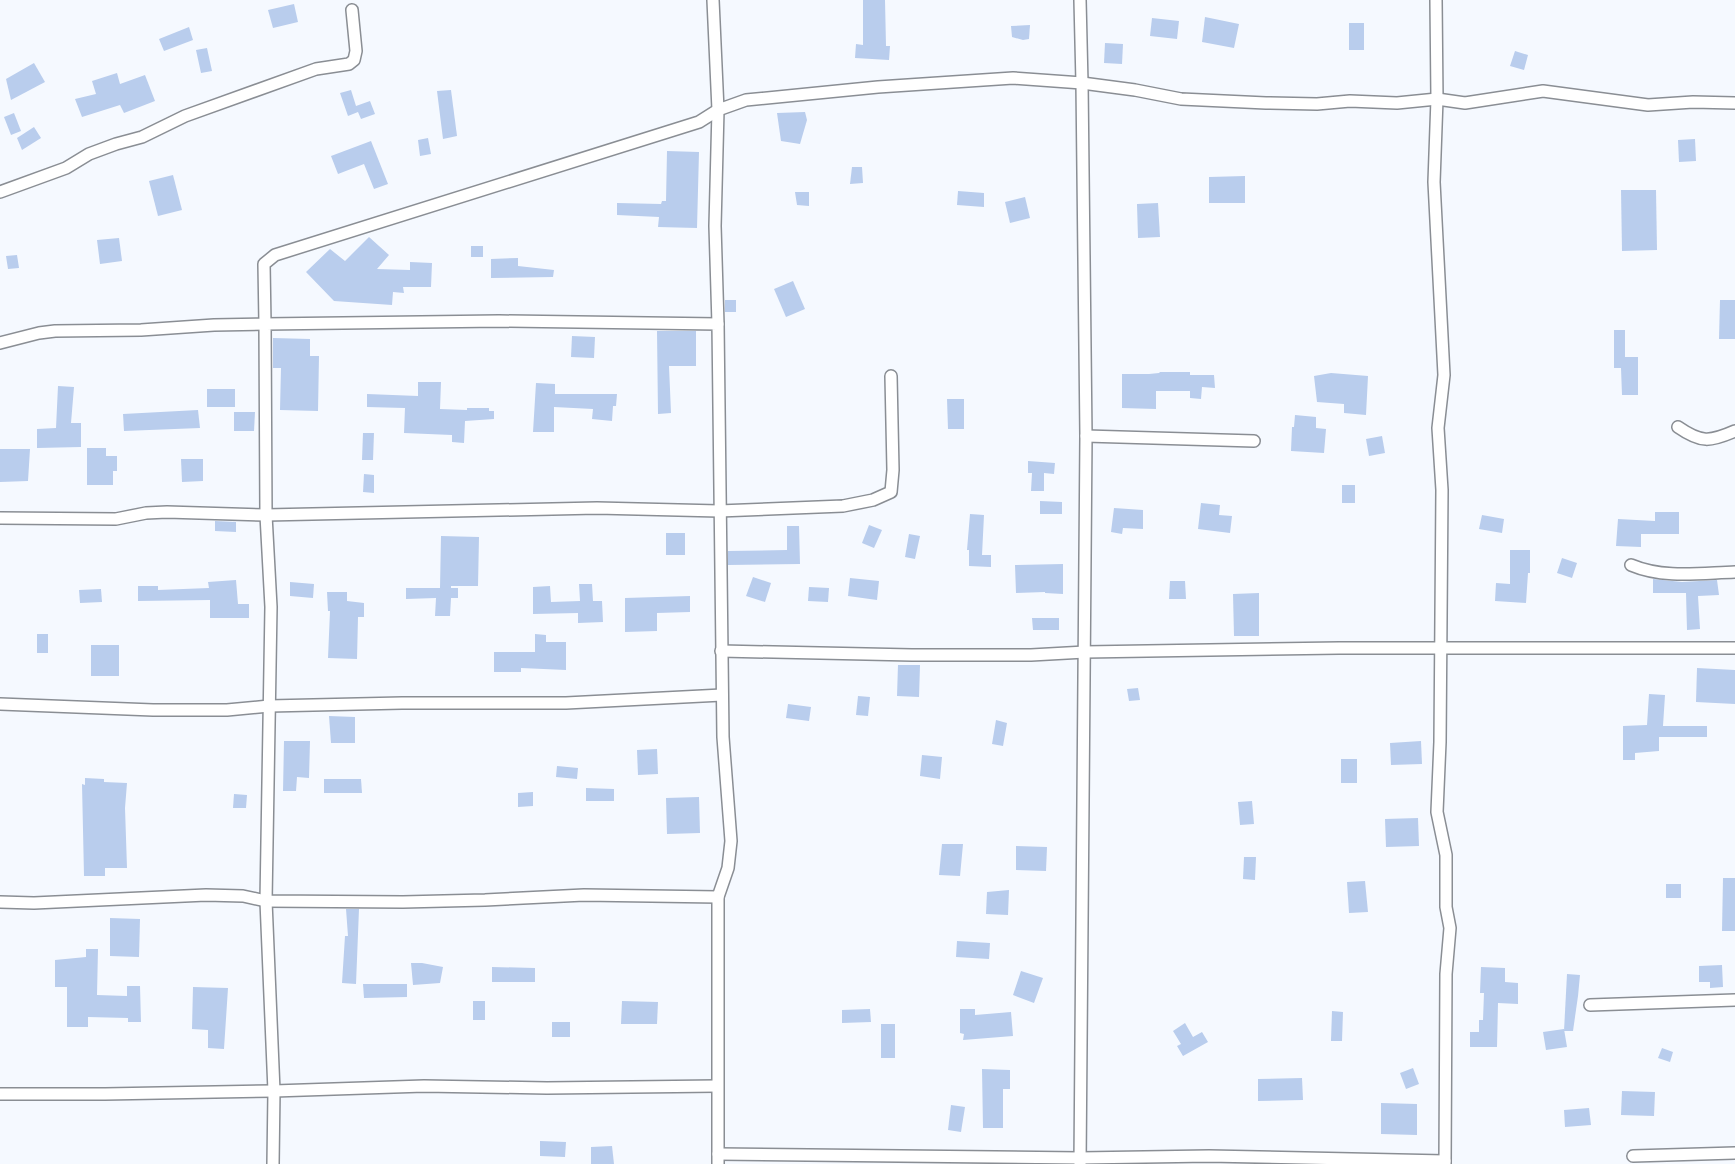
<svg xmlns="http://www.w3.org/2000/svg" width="1735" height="1164" viewBox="0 0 1735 1164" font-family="'Archivo Narrow',sans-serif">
  <rect width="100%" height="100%" fill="#f5f9ff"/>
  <g fill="#b9cded">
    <path d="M863,0h22l1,46h4l-1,14 -34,-2 1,-14 7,1z"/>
    <path d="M294,4l4,18 -25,6 -5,-18z"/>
    <path d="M1205,17l34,7 -5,24 -32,-6z"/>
    <path d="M1152,18l27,3 -2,18 -27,-3z"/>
    <rect x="1349" y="23" width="15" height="27"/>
    <path d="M1030,25l-1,14 -6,1 -11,-3 -1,-11z"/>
    <path d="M189,27l4,13 -29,11 -5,-12z"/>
    <path d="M1105,43l18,1 -1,20 -18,-1z"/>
    <path d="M207,48l5,23 -11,2 -5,-23z"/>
    <path d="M1515,51l13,4 -4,15 -14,-4z"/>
    <path d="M34,63l11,19 -34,18 -5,-21z"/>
    <path d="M117,73l3,11 25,-9 10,26 -31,12 -4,-8 -38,12 -7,-18 21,-5 -4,-13z"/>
    <path d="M351,90l5,16 14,-5 5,13 -14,5 -3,-7 -10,4 -8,-23z"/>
    <path d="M451,90l6,46 -14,3 -6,-48z"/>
    <path d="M805,112l2,8 -7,24 -19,-3 -4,-28z"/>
    <path d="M14,113l7,18 -10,4 -7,-18z"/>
    <path d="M34,127l7,11 -19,12 -5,-12z"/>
    <path d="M428,138l3,16 -11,2 -2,-16z"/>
    <path d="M1695,139l1,22 -17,1 -1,-22z"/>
    <path d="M371,141l17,43 -14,5 -10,-25 -26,10 -7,-18z"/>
    <path d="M667,151l32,1 -2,76 -39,-1 1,-10 -42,-2v-12l44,1 1,-3h4z"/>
    <path d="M852,167h10l1,16 -13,1z"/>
    <path d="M173,175l9,35 -24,6 -9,-35z"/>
    <path d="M1245,176v27h-36v-26z"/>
    <path d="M1621,190h35l1,60 -35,1z"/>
    <path d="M958,191l26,2v14l-27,-2z"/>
    <path d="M795,192h14v14l-12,-1z"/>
    <path d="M1025,197l5,21 -20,5 -5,-21z"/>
    <path d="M1158,203l2,34 -22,1 -1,-34z"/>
    <path d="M369,237l20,18 -12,14 33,1v-8l22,1 -1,24h-28l1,6 -11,-1 -1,13 -58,-4 -28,-29 24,-23 15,12z"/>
    <path d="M119,238l3,23 -22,3 -3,-24z"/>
    <rect x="471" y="246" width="12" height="11"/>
    <path d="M17,255l2,13 -11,1 -2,-13z"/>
    <path d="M518,258v8l36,4 -1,7 -62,1v-19z"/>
    <path d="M793,281l12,28 -19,8 -12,-28z"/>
    <rect x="725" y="300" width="11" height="12"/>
    <path d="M1720,300h15v39h-16z"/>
    <path d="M1614,330h11v27h13v38h-16l-1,-27h-7z"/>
    <path d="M657,331h39v35h-27l2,47 -13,1z"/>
    <path d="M572,336l23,1 -1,21 -23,-1z"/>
    <path d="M273,338l37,1v17h9l-1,55 -38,-1 1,-42h-8z"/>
    <path d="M1160,372h30v3h24l1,13 -13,-1 -1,12 -11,-1v-7h-34v18l-34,-1v-34h27l10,-1z"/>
    <path d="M1331,373l37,3 -2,39 -22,-2v-9l-27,-2 -3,-26z"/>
    <path d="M418,382h23l-1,27 27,1v-2h22v3h5v8l-29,2 -1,22 -12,-1v-7l-48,-2 1,-25 -38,-1v-13l51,2z"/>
    <path d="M536,383l19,1v10h62l-1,12h-3l-1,15 -20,-2 1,-10 -39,-2v25h-21z"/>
    <path d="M58,386l16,1 -3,36h10v24l-44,1v-19l19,-1z"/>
    <rect x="207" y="389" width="28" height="18"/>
    <path d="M947,399h17v30h-16z"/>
    <path d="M198,410l2,18 -76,3 -1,-17z"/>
    <path d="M234,412h21l-1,19h-20z"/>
    <path d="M1295,415l21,2v11l10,1 -2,24 -33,-2 1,-24h2z"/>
    <path d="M363,433h11l-1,27h-11z"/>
    <path d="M1382,436l3,17 -16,3 -3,-17z"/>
    <path d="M87,448h19v8h11v15h-4v14h-26z"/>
    <path d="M0,449h30l-2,32 -28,1z"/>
    <path d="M181,459h22v22l-21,1z"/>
    <path d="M1028,461l27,2 -1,11 -10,-1v18h-13l1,-18h-4z"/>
    <path d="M364,474l10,1v18l-11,-1z"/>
    <rect x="1342" y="485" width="13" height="18"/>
    <path d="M1040,501l22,1v12h-22z"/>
    <path d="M1201,503l19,2 -1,10 13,1 -2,17 -32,-4z"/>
    <path d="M1114,508l29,2v19l-20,-1 -1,6 -11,-2z"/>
    <path d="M1655,512h24v22h-38v13l-25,-1 2,-27 37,2z"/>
    <path d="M970,514l14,1 -2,40h9v12l-22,-1v-16h-2z"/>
    <path d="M1482,515l22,4 -2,14 -23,-4z"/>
    <path d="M215,521l21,1v10l-21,-1z"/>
    <path d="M869,525l13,5 -8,18 -12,-5z"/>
    <path d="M787,526h12l1,38 -72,1v-14l59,-1z"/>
    <rect x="666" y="533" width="19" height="22"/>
    <path d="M909,534l11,2 -5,23 -10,-2z"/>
    <path d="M441,536l38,1 -1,49h-27v2h7v10h-7l-1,18h-15l1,-18 -30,1v-11h34z"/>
    <path d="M1510,550h20v23h-2l-2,30 -31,-2 1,-18 14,1z"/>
    <path d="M1562,558l15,5 -5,15 -15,-5z"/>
    <path d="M1063,564v30l-18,-1v-1l-29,1 -1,-28z"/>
    <path d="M753,577l18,6 -6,19 -19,-6z"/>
    <path d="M850,578l29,3 -2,19 -29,-4z"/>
    <path d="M1653,579l29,3 35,-2 2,15 -21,1 2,33 -13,1 -1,-37h-33z"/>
    <path d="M236,580l2,24h11v14h-39v-18l-72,1v-15h20v4l51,-2 -1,-6z"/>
    <path d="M1170,581h15l1,18h-17z"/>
    <path d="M290,582l24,2 -1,14 -23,-2z"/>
    <path d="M579,584h13l1,17h9l1,21 -25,1v-10l-45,1v-27l17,-1 1,16 29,-1z"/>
    <path d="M809,587l20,1 -1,14 -20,-1z"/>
    <path d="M101,589l1,13 -22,1 -1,-13z"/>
    <path d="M327,592h20v9l17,2v14h-6l-1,42 -29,-1 2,-47h-2z"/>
    <path d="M1259,593v43h-25l-1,-42z"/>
    <path d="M690,596v16l-33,1v18l-32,1v-34z"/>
    <path d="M1032,618h27v12h-26z"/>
    <rect x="37" y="634" width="11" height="19"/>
    <path d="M535,634l11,1v7h20v28l-45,-2v4h-27v-20h41z"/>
    <rect x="91" y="645" width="28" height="31"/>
    <path d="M898,665h22l-1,32 -22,-1z"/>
    <path d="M1697,668l38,2v34l-39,-2z"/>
    <path d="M1138,688l2,12 -11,1 -2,-12z"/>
    <path d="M1649,694l16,1 -2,31h44v11h-48v14l-24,2v7h-12v-34l24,-1z"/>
    <path d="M858,696l12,1 -2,19 -12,-1z"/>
    <path d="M788,704l23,3 -2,14 -23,-3z"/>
    <path d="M329,716l26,1v26h-24z"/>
    <path d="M996,720l11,3 -4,23 -11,-2z"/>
    <path d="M284,741h26l-1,37 -12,-1 -1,14h-13z"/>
    <path d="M1421,741l1,23 -31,1 -1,-22z"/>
    <path d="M657,749l1,25 -20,1 -1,-25z"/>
    <path d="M922,755l20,2 -2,22 -20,-3z"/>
    <rect x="1341" y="759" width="16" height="24"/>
    <path d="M557,766l21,2 -1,11 -21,-2z"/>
    <path d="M85,778l19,1v3l23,1 -2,25 2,60h-22v8h-21l-2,-92 3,1z"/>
    <path d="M324,779h37l1,14h-38z"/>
    <path d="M586,788l28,1v12h-28z"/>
    <path d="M533,792v14l-15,1v-14z"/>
    <path d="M234,794l13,1 -1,13h-13z"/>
    <path d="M699,797l1,36 -33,1 -1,-36z"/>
    <path d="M1252,801l2,23 -14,1 -2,-23z"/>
    <path d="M1418,818l1,28 -33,1 -1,-28z"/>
    <path d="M942,844h21l-3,32 -21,-1z"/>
    <path d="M1016,846l31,1 -1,24 -30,-1z"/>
    <path d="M1244,857h12l-1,23 -12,-1z"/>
    <path d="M1723,878h12v53h-13z"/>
    <path d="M1365,881l3,31 -19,1 -2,-31z"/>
    <rect x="1666" y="884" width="15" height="14"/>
    <path d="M1009,890l-1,25 -22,-1 1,-22z"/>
    <path d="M346,909h13l-3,75 -14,-1 3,-47h3z"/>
    <path d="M110,918l30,1 -1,38 -29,-1z"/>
    <path d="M957,941l33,2 -1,16 -33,-2z"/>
    <path d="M86,949h12l-1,46 30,1v-10h13l1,36h-13v-4l-40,-1v10h-21v-40h-12v-27l31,-3z"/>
    <path d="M411,963h11l21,4 -3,16 -27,2z"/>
    <path d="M1722,965l1,22 -13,1v-6h-11v-16z"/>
    <path d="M492,967l43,1v14h-43z"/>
    <path d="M1481,967l24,1v14l13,1v21l-20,-1 -1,44h-27v-15h9v-12h4l1,-27h-4z"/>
    <path d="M1021,971l22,7 -9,25 -21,-8z"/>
    <path d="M1567,974l13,1 -2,21 -5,35h-9z"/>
    <path d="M363,984h44v13l-43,1z"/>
    <path d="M193,987l35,1 -4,61 -16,-1v-18l-16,-1z"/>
    <rect x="473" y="1001" width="12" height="19"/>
    <path d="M622,1001l36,1 -1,22h-36z"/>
    <path d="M870,1009l1,13 -29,1v-13z"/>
    <path d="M960,1009h15v6l36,-3 2,24 -50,4 1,-6 -4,-1z"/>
    <path d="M1332,1011l11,1 -1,29h-11z"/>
    <rect x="552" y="1022" width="18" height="15"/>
    <path d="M1185,1023l8,14 9,-5 6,10 -25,14 -6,-10 4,-2 -8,-13z"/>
    <rect x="881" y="1024" width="14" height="34"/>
    <path d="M1564,1029l3,18 -21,3 -3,-18z"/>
    <path d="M1662,1048l11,4 -3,10 -12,-4z"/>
    <path d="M1413,1068l6,16 -13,5 -6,-16z"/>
    <path d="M982,1069l28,1v19h-7v39h-20z"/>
    <path d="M1302,1078l1,22 -45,1v-22z"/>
    <path d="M1622,1091l33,1 -1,24 -33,-1z"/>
    <path d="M1381,1103l36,1v31l-36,-1z"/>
    <path d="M951,1105l14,2 -4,25 -13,-2z"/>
    <path d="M1589,1108l2,17 -26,2 -1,-17z"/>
    <path d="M540,1141l26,1 -1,15 -25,-1z"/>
    <path d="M612,1146l2,18h-23v-17z"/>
  </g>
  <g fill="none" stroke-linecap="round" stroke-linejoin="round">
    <g stroke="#8a8e94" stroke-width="14">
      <g id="minor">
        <path d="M1080,0l2,83 4,353 -6,728"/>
        <path d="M1436,0l1,99 -3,83 10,193 -6,53 4,62 -2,252 -3,70 9,43v52l4,21 -4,46 -1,190"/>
        <path d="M0,192l66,-24 23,-14 27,-10 26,-7 43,-21 131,-47 33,-5 5,-4 2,-9 -4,-41"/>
        <path d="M718,324l-3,-98 3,-116 28,-10 132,-13 135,-9 69,5 53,7 46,9 85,4 51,1 33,-3 47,2 40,-4 28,4 78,-12 105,14 45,-3 42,1"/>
        <path d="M0,343l39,-10 16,-2 86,-1 73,-5 51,-1 -1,-60 11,-9 424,-133 19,-12 -5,-110"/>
        <path d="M1678,427c23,16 32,15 57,4"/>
        <path d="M1086,436l168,5"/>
        <path d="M0,518l116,1 30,-6 21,-1 99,3 331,-7 122,3 124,-5 30,-6 18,-8 2,-22 -2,-94"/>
        <path d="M1631,565c33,14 70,8 104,7"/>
        <path d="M721,651l191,4h119l54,-3 254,-4h396"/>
        <path d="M0,704l153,6h74l42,-4 133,-3h164l156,-8"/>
        <path d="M0,902l34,1 172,-8 37,1 23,5 137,1 82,-2 99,-5 134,2"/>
        <path d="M1590,1005l145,-5"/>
        <path d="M0,1094h105l169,-3 150,-5 123,2 170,-2"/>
        <path d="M718,1154l362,4 129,-2 236,5"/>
        <path d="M1633,1156l102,-3"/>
        <path d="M273,1164l1,-73 -8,-190 5,-294 -5,-92 -1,-191 234,-3 219,3 5,413 8,104 -3,27 -10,29v267"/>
      </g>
    </g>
    <use href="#minor" stroke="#fff" stroke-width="11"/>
  </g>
</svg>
